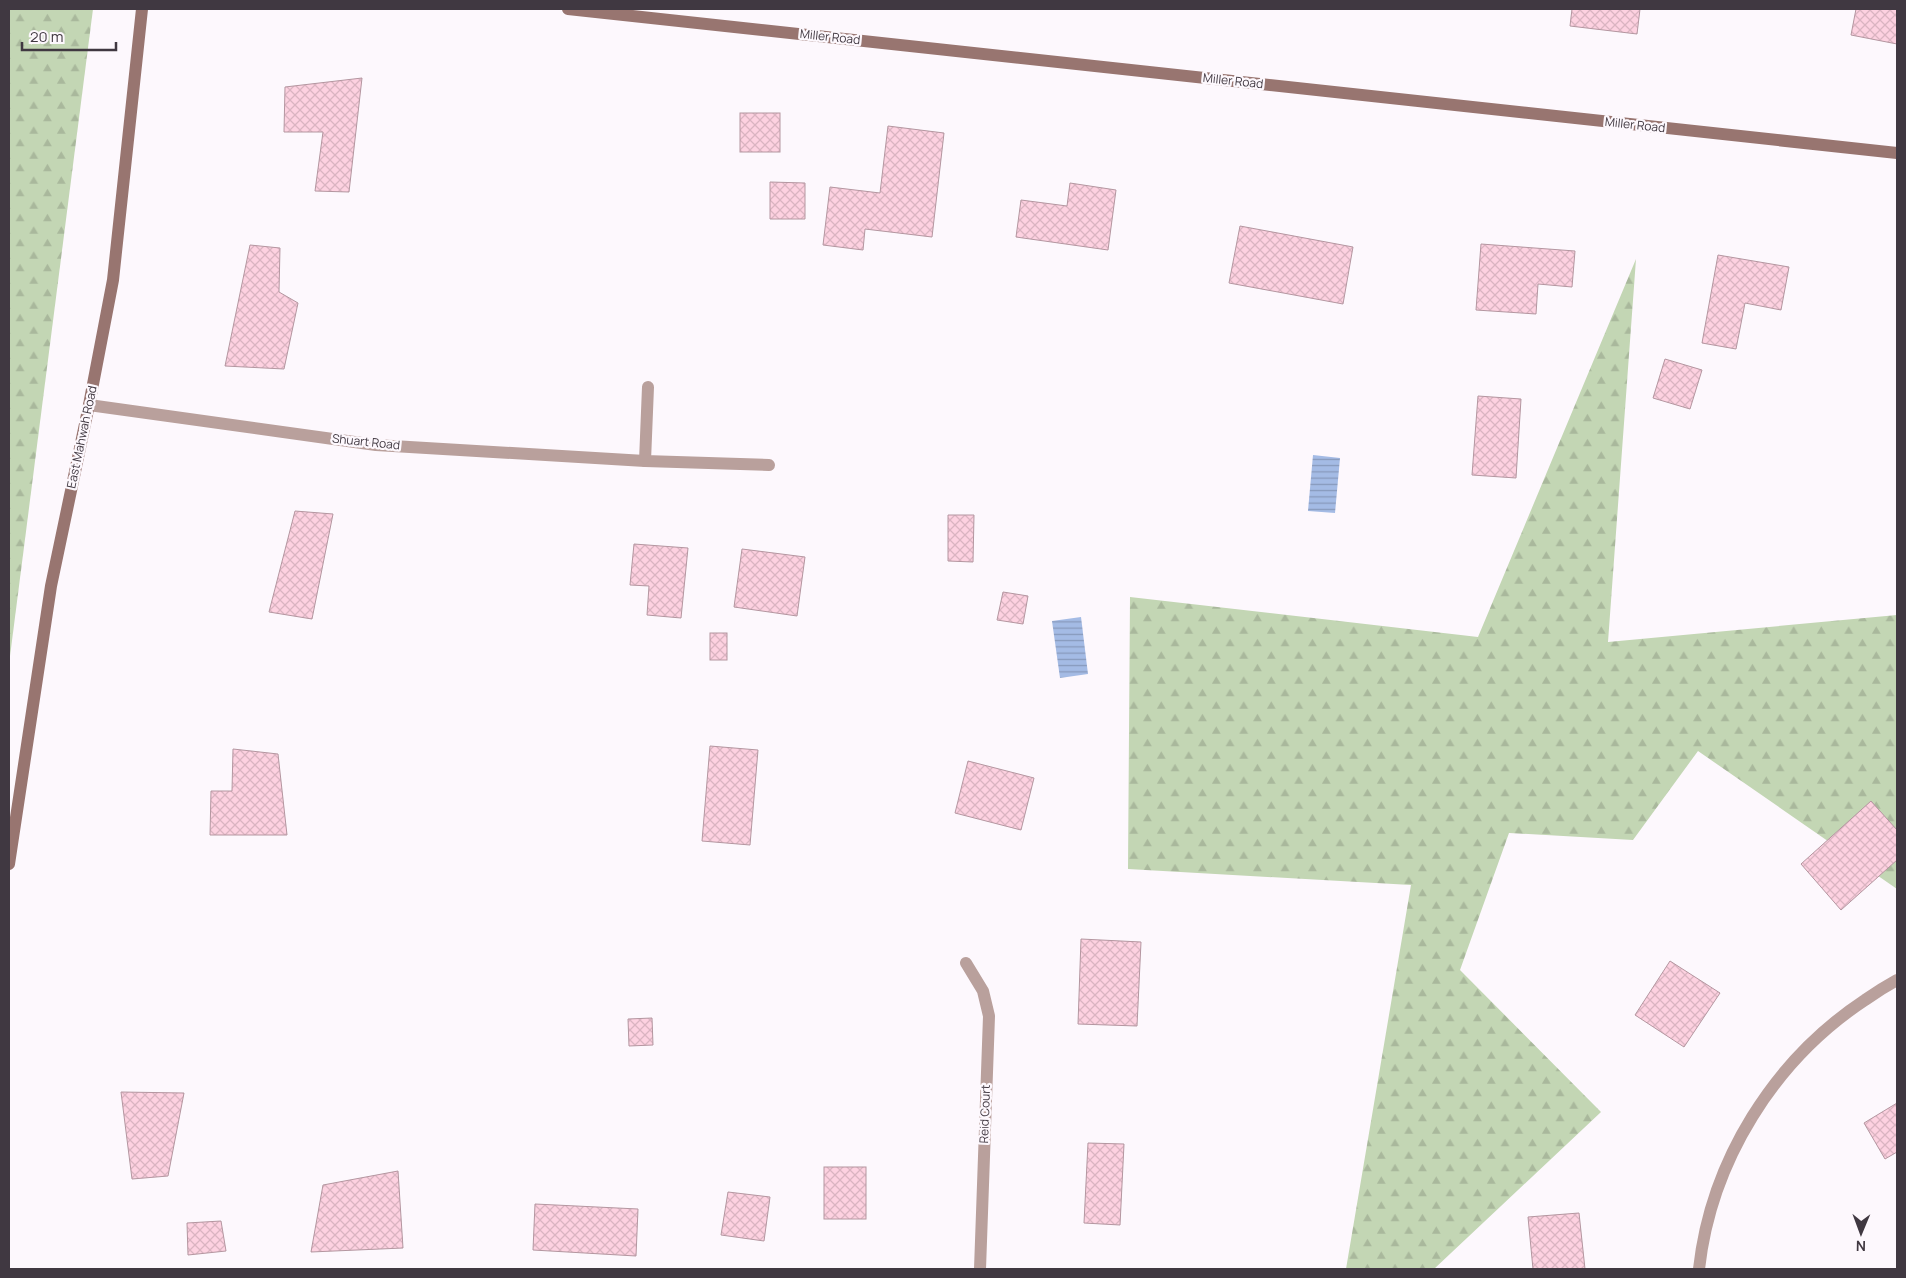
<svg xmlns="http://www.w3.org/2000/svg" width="1906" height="1278" viewBox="0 0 1906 1278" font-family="Manrope,sans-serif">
  <defs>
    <pattern id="forest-firs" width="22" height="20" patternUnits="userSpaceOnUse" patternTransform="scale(1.25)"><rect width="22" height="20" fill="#c3d6b4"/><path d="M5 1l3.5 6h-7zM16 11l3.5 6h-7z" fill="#a9b89c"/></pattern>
    <pattern id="water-rules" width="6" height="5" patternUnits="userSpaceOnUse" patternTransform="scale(1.25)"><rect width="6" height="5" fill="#a4bbe5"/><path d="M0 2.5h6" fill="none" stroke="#8799bb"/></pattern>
    <pattern id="building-cross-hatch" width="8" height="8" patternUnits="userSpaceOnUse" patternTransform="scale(1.25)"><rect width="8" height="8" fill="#fdd1e0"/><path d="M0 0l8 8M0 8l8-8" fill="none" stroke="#dab4c1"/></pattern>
  </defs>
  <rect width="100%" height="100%" fill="#fdf8fd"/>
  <g fill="url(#forest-firs)">
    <path d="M9,9h84l-84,655z"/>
    <path d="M1636,259l-28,383 289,-27v274l-199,-138 -65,89 -124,-7 -49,137 141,142 -167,157h-88l65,-384 -283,-16 2,-272 348,40z"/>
  </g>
  <g fill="url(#water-rules)">
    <path d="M1313,455l27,3 -5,55 -27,-2z"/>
    <path d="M1081,617l7,57 -28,4 -8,-57z"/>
  </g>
  <g fill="url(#building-cross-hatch)" stroke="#b496a0">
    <path d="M1572,9h68l-3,25 -67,-8z"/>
    <path d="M1854,9h43v35l-46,-9 5,-26z"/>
    <path d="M362,78l-13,114 -34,-1 8,-59h-39l1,-45z"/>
    <rect x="740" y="113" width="40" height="39"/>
    <path d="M888,126l56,7 -12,104 -67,-8 -2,21 -40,-5 7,-58 50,6z"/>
    <path d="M770,182l35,1v36h-35z"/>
    <path d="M1070,183l46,7 -8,60 -92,-13 5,-37 46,6z"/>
    <path d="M1240,226l113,21 -10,57 -114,-21z"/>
    <path d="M1481,244l94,7 -3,36 -34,-3 -2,30 -60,-4z"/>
    <path d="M250,245l30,3 -1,44 19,11 -14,66 -59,-3z"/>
    <path d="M1718,255l71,12 -8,43 -36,-7 -9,46 -34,-6z"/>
    <path d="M1665,359l37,11 -12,39 -37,-11z"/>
    <path d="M1478,396l43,3 -5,79 -44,-3z"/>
    <path d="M295,511l38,3 -21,105 -43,-7z"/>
    <path d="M948,515h26l-1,47 -25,-1z"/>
    <path d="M634,544l54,4 -7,70 -34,-3 2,-29 -19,-1z"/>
    <path d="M742,549l63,8 -8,59 -63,-9z"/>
    <path d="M1003,592l25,4 -5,28 -26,-4z"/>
    <rect x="710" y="633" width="17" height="27"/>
    <path d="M710,746l48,4 -8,95 -48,-4z"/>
    <path d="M233,749l45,5 9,81h-77l1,-44h21z"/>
    <path d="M968,761l66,17 -13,52 -66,-17z"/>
    <path d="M1871,801l26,29v30l-56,50 -40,-46z"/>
    <path d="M1081,939l60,3 -4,84 -59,-2z"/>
    <path d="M1670,961l50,32 -36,54 -49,-32z"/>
    <path d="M652,1018l1,27 -24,1 -1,-27z"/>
    <path d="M121,1092l63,1 -16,83 -36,3z"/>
    <path d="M1897,1103v49l-12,7 -21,-36z"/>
    <path d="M1088,1143l36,1 -4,81 -36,-2z"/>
    <rect x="824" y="1167" width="42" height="52"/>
    <path d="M398,1171l5,77 -92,4 12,-67z"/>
    <path d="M728,1192l42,5 -6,44 -43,-6z"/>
    <path d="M535,1204l103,5 -2,47 -103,-6z"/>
    <path d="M1579,1213l6,56h-52l-5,-52z"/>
    <path d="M221,1221l5,30 -38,4 -1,-32z"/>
  </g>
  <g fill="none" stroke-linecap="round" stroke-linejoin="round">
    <g stroke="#b9a09c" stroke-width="12">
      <path d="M89,405l287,40 269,16 124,4"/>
      <path d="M645,461l3,-74"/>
      <path d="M966,963l17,28 6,25 -9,253"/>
      <path d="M1699,1269c12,-108 75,-209 166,-269 10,-7 21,-14 32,-20"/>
    </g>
    <g stroke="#987570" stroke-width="12">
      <path d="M568,9l1329,144"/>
      <path d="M9,864l42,-278 38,-181 24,-125 29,-271"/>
    </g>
  </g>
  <g text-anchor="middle" stroke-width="4.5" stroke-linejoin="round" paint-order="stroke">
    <g font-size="12" fill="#403841" stroke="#fdf8fd">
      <text transform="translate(830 37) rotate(6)" y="4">Miller Road</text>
      <text transform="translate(1233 81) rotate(6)" y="4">Miller Road</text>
      <text transform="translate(1635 125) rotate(6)" y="4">Miller Road</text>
      <text transform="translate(82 437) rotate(-78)" y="4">East Mahwah Road</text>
      <text transform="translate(366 442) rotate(6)" y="4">Shuart Road</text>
      <text transform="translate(985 1114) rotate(-88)" y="4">Reid Court</text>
    </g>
  </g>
  <rect width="1906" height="1278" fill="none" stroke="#403841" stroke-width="20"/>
  <g transform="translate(1861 1233) rotate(181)" stroke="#fdf8fd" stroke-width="4" paint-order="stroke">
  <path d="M0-4L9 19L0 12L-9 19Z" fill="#403841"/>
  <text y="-8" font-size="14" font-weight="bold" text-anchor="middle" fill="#403841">N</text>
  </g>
  <path d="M22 42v8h94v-8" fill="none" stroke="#403841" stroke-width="2.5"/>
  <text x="30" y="42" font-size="15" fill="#403841" stroke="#fdf8fd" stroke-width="4" paint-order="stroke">20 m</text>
</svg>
